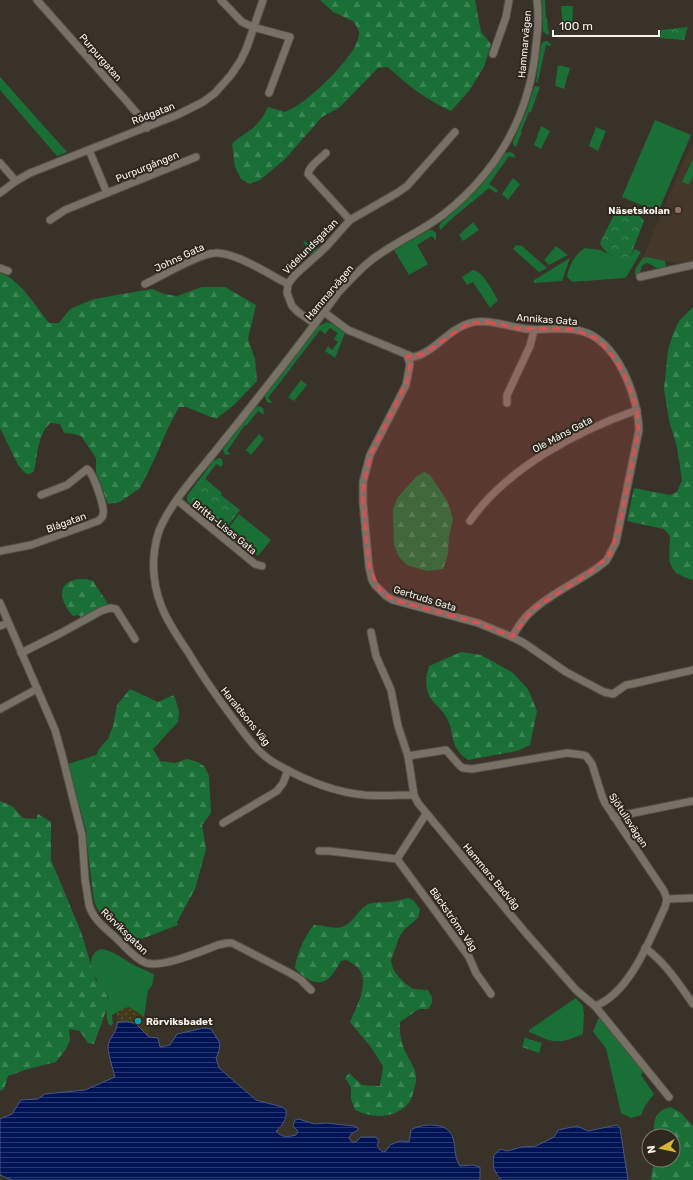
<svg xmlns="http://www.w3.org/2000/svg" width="693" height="1180" viewBox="0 0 693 1180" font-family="Rubik,sans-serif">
  <defs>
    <pattern id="forest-firs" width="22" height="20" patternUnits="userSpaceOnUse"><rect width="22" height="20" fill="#196f36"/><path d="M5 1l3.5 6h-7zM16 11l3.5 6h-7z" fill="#3b8453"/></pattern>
    <pattern id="sand-dots" width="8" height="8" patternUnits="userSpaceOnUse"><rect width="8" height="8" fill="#433a1a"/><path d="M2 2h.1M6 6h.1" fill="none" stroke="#5f573b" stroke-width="1.8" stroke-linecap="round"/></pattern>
    <pattern id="park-crowns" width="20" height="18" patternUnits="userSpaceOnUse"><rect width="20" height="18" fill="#196f36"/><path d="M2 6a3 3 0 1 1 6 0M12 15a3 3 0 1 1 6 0" fill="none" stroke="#3b8453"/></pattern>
    <pattern id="water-rules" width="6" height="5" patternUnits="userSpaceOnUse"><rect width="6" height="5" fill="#011456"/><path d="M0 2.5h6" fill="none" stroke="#27376e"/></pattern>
  </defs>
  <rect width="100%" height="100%" fill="#393229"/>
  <path fill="#433829" d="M691,147l2,1v112l-16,3 -35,-4 41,-97z"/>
  <g fill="#196f36">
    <path d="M542,0h3l1,18h1l1,13h1v4l-3,-1 -3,-3z"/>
    <path d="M561,6h12l-1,22 -9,-1z"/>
    <path d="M547,41l4,3v2l-5,-1 -8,36 1,2 -3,-1 5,-37 2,-3z"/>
    <path d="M558,65l12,3 -6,21 -9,-3z"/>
    <path d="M0,77l67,75 -10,4 -57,-66z"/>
    <path d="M536,86l4,1 -9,25h-2l-8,19 1,1 -6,15 -3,-3v-3l14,-31 7,-23z"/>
    <path d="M655,120l36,15 -33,77 -36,-15z"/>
    <path d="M541,126l9,5 -9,18 -7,-4z"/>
    <path d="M596,127l10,4 -8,20 -9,-5z"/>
    <path d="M510,152l4,2 1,4 -6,-2 -20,28 9,6 -2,3 -7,-5 -34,28 -15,14 -1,-4 2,-3 39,-36 25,-34z"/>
    <path d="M693,159v17l-4,9 -7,-3z"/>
    <path d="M513,178l7,6 -12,16 -6,-6z"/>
    <path d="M473,222l6,8 -16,11 -4,-6z"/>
    <path d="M429,230h3l4,3v6l-1,1 -3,-4 -15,9 11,19 -19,11 -15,-25z"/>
    <path d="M305,241l9,8 3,-1 3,2 -7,7 -3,-1 -1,-5h-3l1,-4 -4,-5z"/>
    <path d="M516,245l6,1 25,22 -8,4 -26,-23z"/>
    <path d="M556,246l12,9 -19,10 -5,-5z"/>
    <path d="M585,248l15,2 15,7h15l4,-8 7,3 -14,24 -3,2 -52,4 -5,-5c2,-12 8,-23 18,-29z"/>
    <path d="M646,257l19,4 1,6 -8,2 -8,-5 -4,-1 -4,3 -3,9h-4c-1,-6 4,-12 8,-17z"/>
    <path d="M570,258l-8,23 -28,2v-3l2,-1z"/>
    <path d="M473,270c12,3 19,21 25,30l-8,8 -17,-26 -6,3 -5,-8z"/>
    <path d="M327,322l6,2 12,9 -10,25 -10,-7 3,-5 4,4 6,-8 -4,-3 4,-6 -8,-5 -5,6 -5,-4 -52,68 4,4 -2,1 -3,-1 -2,-5v-3l52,-67z"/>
    <path d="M301,380l6,5 -13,16 -6,-4z"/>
    <path d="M259,406l4,2 1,5 -1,1 -5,-3 -12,15 -1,-1 -18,26 4,3 -5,1 -2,-2 -1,-4 32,-42z"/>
    <path d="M259,434l5,5 -13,16 -5,-5z"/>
    <path d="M219,458l3,1 1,5 -2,3 -5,-3 -11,15 -3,-3 11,-15z"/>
    <path d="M239,514l32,26 -13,16 -31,-26z"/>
    <path d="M226,531l14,12 -2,3 -14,-12z"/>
    <path d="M96,755c-11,25 -11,52 -9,79l-19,-70z"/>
    <path d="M100,949c14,1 22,10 34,16 6,4 14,5 20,10l-2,11 -4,4 -4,27 -4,-3 -14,-6 -14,7 1,9 -3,2c-6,-9 -3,-21 -2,-31 -10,-12 -28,-35 -8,-46z"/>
    <path d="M576,998l7,8 1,8 -1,20c-25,11 -29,9 -54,-2v-2z"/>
    <path d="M599,1017l46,54 -4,4 13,19 -9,12 -4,9 -10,3 -10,-5 -15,-65 -13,-16z"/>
  </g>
  <g fill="url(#forest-firs)">
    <path d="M320,0h155l6,32 10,12 -7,23 -15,24 -18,20c-24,-11 -44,-26 -63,-44l-10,1 -38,39 -18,10 -37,42 -25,21 -10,4 -9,-5 -6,-12 -3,-23c6,-7 14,-10 21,-16 6,-5 12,-14 15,-21l17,5c7,-3 13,-7 19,-11 15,-11 57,-50 55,-69 -1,-4 -4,-8 -6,-11l-20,-9z"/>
    <path d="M0,273c19,5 37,35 49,50h10l11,-14 24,-10 58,-10 12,5 13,2 25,-9h23l31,18 -8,34 7,20 2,22 -23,24 -18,14 -30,-12h-7l-11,21 -13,30 -15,30 -20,14 -12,2 -12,-32v-14l-15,-22 -7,-2 -10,-1 -4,-9 -10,-1c-13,14 -12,30 -16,48l-4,3h-4l-8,-9 -18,-37z"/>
    <path d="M693,307v273c-28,-8 -24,-19 -23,-44l-6,-7 -37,-8 7,-33 36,7 7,-3 5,-12 -5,-33 -8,-27 -5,-31 4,-39 5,-16 6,-13z"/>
    <path d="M424,472l6,3 18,27 5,17 -4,17 -1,18 -5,15 -16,2 -20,-6 -8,-8 -5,-12 -1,-36 5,-12 18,-20z"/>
    <path d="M79,579h7l7,2 15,23 -26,14 -4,-3 -5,1c-13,-14 -18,-34 6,-37z"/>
    <path d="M461,652l20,3 31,17 16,17 9,22 -7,34 -13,6 -49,9c-21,-14 -12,-29 -23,-45 -5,-8 -14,-13 -17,-22 -3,-10 -2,-17 1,-27z"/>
    <path d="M130,689l28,13 16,-7 5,16 -1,11 -25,27 7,12 15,2 12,-4 11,3 7,5 4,9 2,37 -9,12 4,24 -11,40 -18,33 1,3 -42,16h-7l-30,-29 -5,-11 -7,-57 -2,-34 3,-36 11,-25 9,-10 5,-13 4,-21z"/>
    <path d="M0,801l12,5 11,12 13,1 2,-5 13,8v38l30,72 15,49 12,3 -1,24 -13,36 -6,-1 -8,-12 -11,-2 1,11 -4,9 -10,13 -28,7 -20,7 -4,13 -4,2z"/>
    <path d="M409,898l5,3 6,8 -2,9 -14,12 -5,8 -8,22 2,9 6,8 7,7 7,5 15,1c5,8 6,12 0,19h-9l-19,13c-1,9 1,19 4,27 4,10 12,18 12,28 1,4 -1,9 -2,12 -2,12 -7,18 -17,23 -14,7 -29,4 -42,-2l-4,-11v-12l-6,-9 4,-5 13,12 18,1 3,-20 -13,-20 -20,-24c6,-15 20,-38 9,-53 -3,-4 -9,-7 -13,-9l-5,1c-3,5 -6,11 -11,16 -11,12 -27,1 -35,-9 1,-13 10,-33 19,-43 10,-1 18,5 28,2 10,-3 14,-14 22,-20 7,-6 15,-4 24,-5 7,0 14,-3 21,-4z"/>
    <path d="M671,1107l10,6 12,13v54h-42l3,-20h19v-24h-19c-1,-15 1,-26 17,-29z"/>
  </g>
  <path fill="url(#sand-dots)" d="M129,1007l10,6 10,9v15c-12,-10 -15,-19 -32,-14v-11l8,-4z"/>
  <g fill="url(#park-crowns)">
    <path d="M688,27l-4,13 -24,-2 1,-8z"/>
    <path d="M624,209c7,2 16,5 20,12l-14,36c-12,4 -25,-2 -30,-14l16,-32z"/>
    <path d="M202,476l20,17 -1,2 19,15 -16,21 -37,-30v-5z"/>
    <path d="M525,1038l17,5 -3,10 -17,-6z"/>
  </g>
  <g fill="url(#water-rules)" stroke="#4b5783">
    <path d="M126,1021l10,3 13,13 9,1 2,9 10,-2 7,-11 27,-6 7,1 9,14 -1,8 -3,7 3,10 37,32 26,7 4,3c1,9 -3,15 -10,21 6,7 12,6 20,4l2,-4 -5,-5 2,-6 4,-1 15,5 12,-1 28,3 4,2v2l-7,4 -2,4 3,4h4l5,-5h15l3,5 -2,3c2,4 4,7 8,7l5,-7 10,-4 9,1 2,-12c6,-4 14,-5 21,-5 31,2 17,25 28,41l13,-1 7,2v11l-1,2h-467l-12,-5v-56l12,-5 9,-14 17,-1 7,-5 40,-4 30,-13c-2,-8 -7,-22 -7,-31 1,-8 10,-15 9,-23z"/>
    <path d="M617,1125l3,3 8,52h-126c-8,-7 -10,-15 -8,-25l7,-6 6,2 15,-4 14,-1 18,-9 4,-7 19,-4 11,5z"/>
  </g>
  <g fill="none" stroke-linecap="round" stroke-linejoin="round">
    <g stroke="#544e46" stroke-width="9">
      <g id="street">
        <path d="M37,0l92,104 15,18 3,6"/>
        <path d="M221,0l21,22 11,5 37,10 -21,56"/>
        <path d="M493,54l13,-37 3,-17"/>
        <path d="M89,150l18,43"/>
        <path d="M326,153c-6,6 -17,13 -18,21l42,46"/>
        <path d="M0,163l16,18"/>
        <path d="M0,193l16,-12 14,-8 147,-58 26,-13 12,-9 16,-18 10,-15 6,-13 16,-47"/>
        <path d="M50,220l15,-10 131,-53"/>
        <path d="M0,268l8,3"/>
        <path d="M640,277l53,-12"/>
        <path d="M145,284c17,-8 53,-30 70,-31 19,-2 55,22 73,31"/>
        <path d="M324,312l24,18 65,27c21,-4 35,-28 57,-34 18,-5 38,4 57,6 18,2 35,-3 54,2 36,9 57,65 58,99l-23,112 -7,14 -3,5 -9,7c-20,14 -45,25 -64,42 -9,7 -15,17 -21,27"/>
        <path d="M315,324l-17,-12 -6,-6 -5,-13 1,-9 7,-9 31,-28 24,-27 47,-27 10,-7 48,-54"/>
        <path d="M407,356l3,8 -4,21 -36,70 -7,27v21l6,64 3,13 3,5 11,11 7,4 85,23 34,14 12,6 42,29 38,20 9,2 13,-9 6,-1 61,-14"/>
        <path d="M507,403v-8l23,-49 4,-16"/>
        <path d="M177,500l78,64 7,2"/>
        <path d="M470,521c37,-53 107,-90 167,-111"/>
        <path d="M0,551l31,-6 67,-24c3,-2 5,-4 5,-7 2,-7 -10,-42 -16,-45l-20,16 -26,10"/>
        <path d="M0,603l55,127 7,25 20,80 3,44 4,26c4,14 16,23 27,33 9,8 17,19 28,24 14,8 58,-11 74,-17l9,-2h5l58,30 10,6 11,11"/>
        <path d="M0,626l8,-3"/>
        <path d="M371,632l5,24 15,34 7,36 10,30 6,39 4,8 107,129 51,58 19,16 74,91"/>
        <path d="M21,653l40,-20 40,-22 9,-3 6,1 19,30"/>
        <path d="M0,709l37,-20"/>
        <path d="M408,756l38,-6 14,16 3,2 9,1 95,-16 16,2 3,1 6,8 10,32 3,7 59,88 3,8 -2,8c-15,32 -35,86 -70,99"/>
        <path d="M414,795c-16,0 -33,1 -50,0 -31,-3 -64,-17 -91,-33 -13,-8 -23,-21 -32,-33 -19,-25 -37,-50 -53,-77 -10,-15 -21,-30 -27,-47 -9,-23 -10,-50 -2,-74 11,-28 39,-58 58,-82 41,-51 82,-103 121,-156 12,-13 24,-27 39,-37 22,-16 47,-26 67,-42 54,-43 86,-100 92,-168 2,-15 3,-31 1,-46"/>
        <path d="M614,817l79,-16"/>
        <path d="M223,823l54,-32 6,-8 5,-13"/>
        <path d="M319,851h10l68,8 72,98 7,16 15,21"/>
        <path d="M397,859l29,-45"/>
        <path d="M667,899l26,-1"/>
        <path d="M645,948c20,14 34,36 48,56"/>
      </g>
    </g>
    <use href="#street" stroke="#787166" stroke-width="7"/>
  </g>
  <path fill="#dd504f" fill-opacity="0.2" stroke="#dd504f" stroke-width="3" stroke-dasharray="8 5" stroke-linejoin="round" d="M488,322l30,6 54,1 26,10 18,21 13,24 8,26 2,20 -20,99 -10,27 -22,19 -54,34 -21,28 -34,-14 -85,-23 -13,-9 -11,-24 -7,-73 8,-39 37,-74 3,-17 -3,-8 16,-2 46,-31z"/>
  <circle fill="#8d6e63" stroke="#2f281f" stroke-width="1.5" cx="678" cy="210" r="4"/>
  <circle fill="#0f9aa8" stroke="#2f281f" stroke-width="1.5" cx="138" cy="1021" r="4"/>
  <g text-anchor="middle" stroke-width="4" stroke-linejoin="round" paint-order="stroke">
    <g font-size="10" fill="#f7f2ec" stroke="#2f281f">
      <text transform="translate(524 44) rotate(-85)" y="4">Hammarvägen</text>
      <text transform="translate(101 57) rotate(49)" y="4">Purpurgatan</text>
      <text transform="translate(153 113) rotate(-21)" y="4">Rödgatan</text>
      <text transform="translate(147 166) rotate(-22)" y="4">Purpurgången</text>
      <text transform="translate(310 246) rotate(-45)" y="4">Videlundsgatan</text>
      <text transform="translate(179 257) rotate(-25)" y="4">Johns Gata</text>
      <text transform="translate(329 292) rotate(-50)" y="4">Hammarvägen</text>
      <text transform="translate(547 319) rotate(4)" y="4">Annikas Gata</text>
      <text transform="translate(562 434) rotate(-28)" y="4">Ole Måns Gata</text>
      <text transform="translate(66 522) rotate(-20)" y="4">Blågatan</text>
      <text transform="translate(225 527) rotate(39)" y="4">Britta-Lisas Gata</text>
      <text transform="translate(425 598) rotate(17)" y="4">Gertruds Gata</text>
      <text transform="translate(246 716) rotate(51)" y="4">Haraldsons Väg</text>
      <text transform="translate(629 820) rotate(57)" y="4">Sjötullsvägen</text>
      <text transform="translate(492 876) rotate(50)" y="4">Hammars Badväg</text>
      <text transform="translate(454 919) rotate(55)" y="4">Bäckströms Väg</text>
      <text transform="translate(125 931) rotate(44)" y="4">Rörviksgatan</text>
    </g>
    <g font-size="10" font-weight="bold" fill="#f7f2ec" stroke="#2f281f" text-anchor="end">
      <text x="670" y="214">Näsetskolan</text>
      <text x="146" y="1025" text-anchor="start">Rörviksbadet</text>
    </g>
  </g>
  <g transform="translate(661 1148) rotate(261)"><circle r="19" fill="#2f281f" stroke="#7f7971"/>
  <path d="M0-3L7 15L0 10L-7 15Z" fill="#d6b534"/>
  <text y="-6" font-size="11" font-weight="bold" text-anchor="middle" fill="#f7f2ec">N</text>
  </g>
  <path d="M553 30v6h106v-6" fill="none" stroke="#f7f2ec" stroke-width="2"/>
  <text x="559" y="30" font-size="12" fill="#f7f2ec" stroke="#2f281f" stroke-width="3" paint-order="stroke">100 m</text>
</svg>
